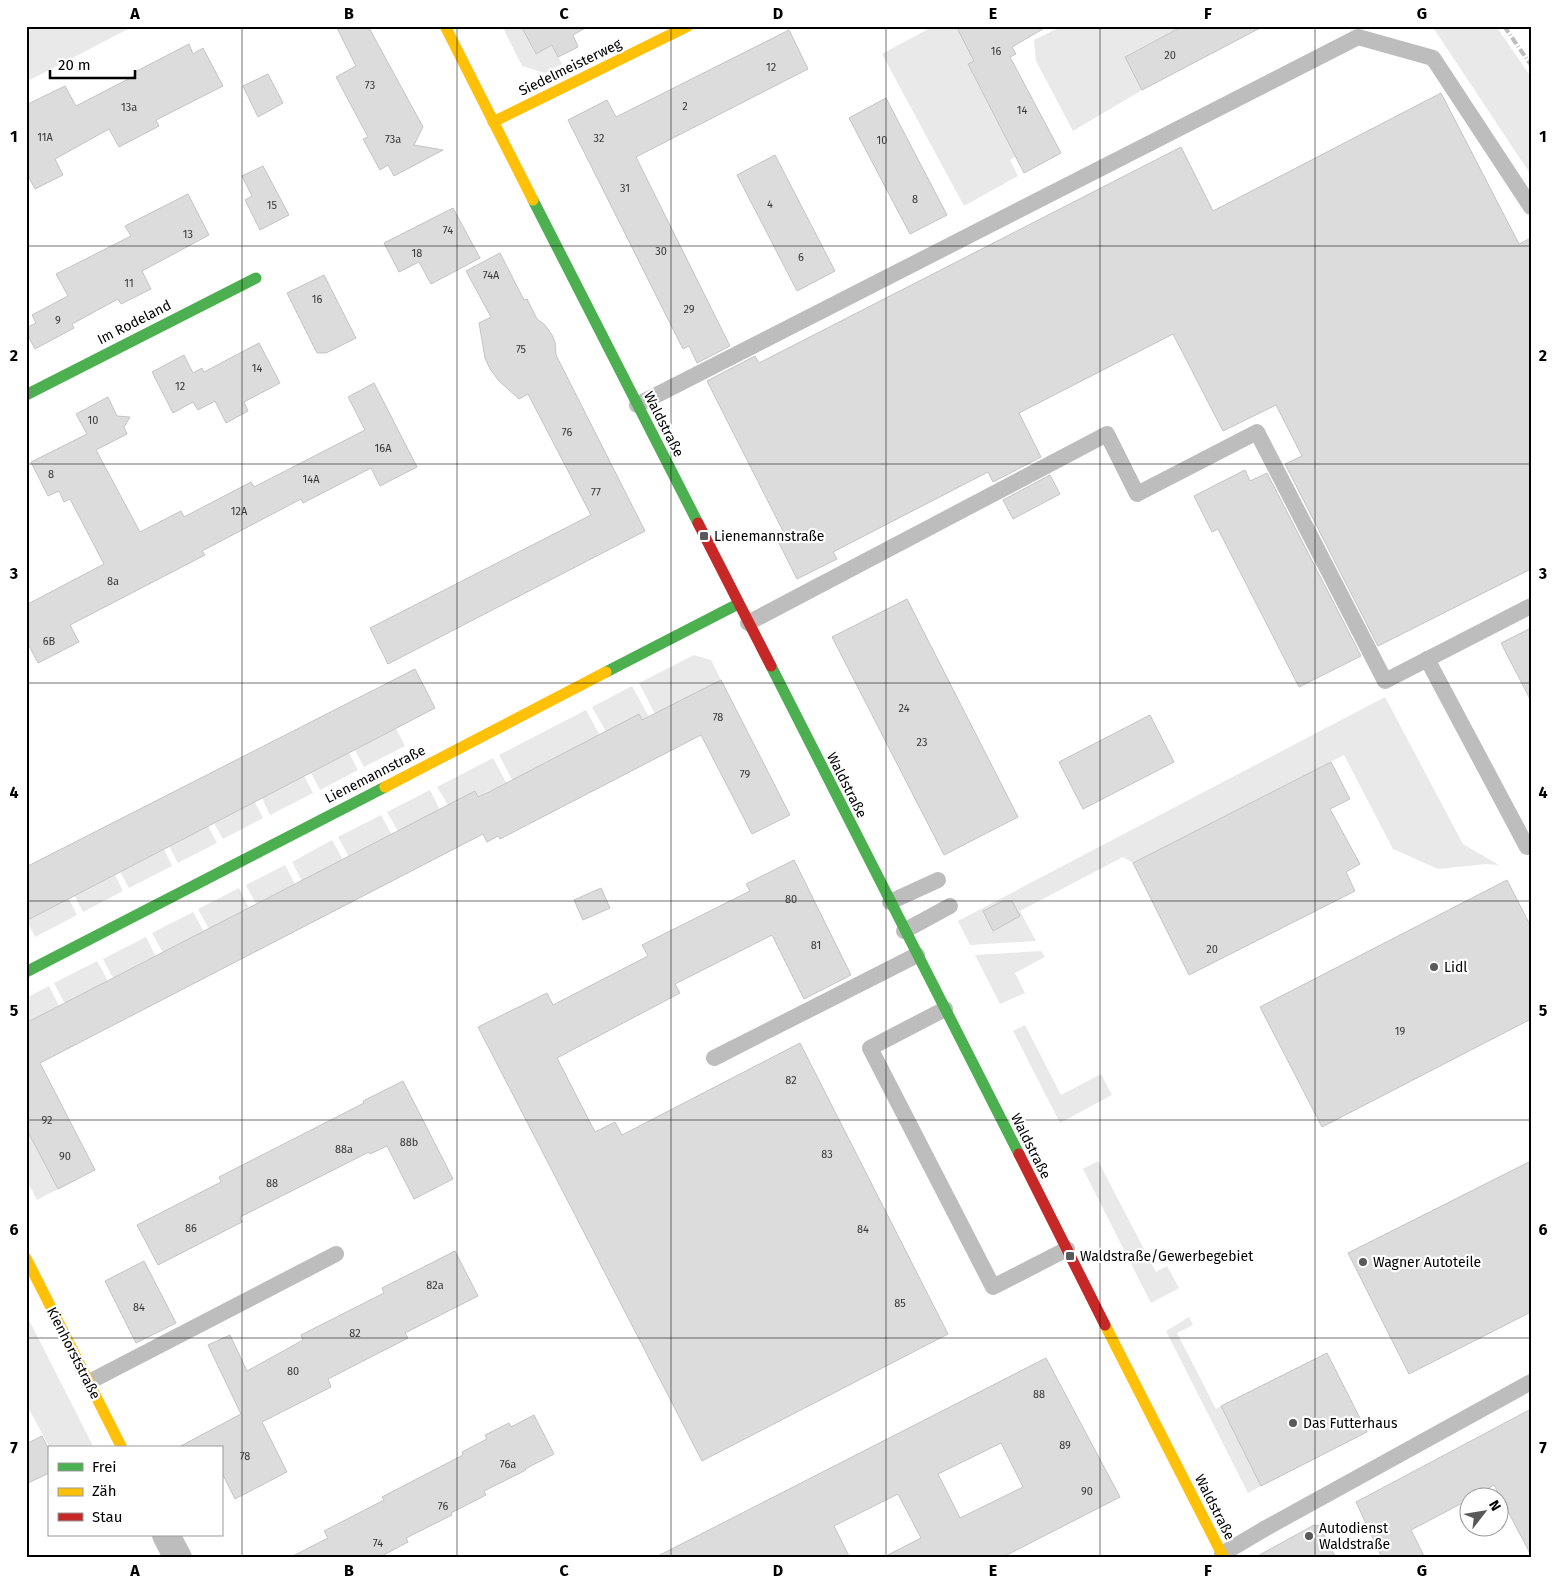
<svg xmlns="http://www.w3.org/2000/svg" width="1557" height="1584" viewBox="0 0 1557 1584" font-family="'Fira Sans',sans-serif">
  <rect width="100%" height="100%" fill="#fff"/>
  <g fill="#e9e9e9">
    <path d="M26,26h108l-108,56z"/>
    <path d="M502,26h23l-3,2 13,26 17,-9 10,19 -17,9 -23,-7z"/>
    <path d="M929,26h35l10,35 -6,3 48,92 -6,4 8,16 -54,30 -82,-152 48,-26z"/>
    <path d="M1062,26h121l-58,30 17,34 -69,41 -37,-70 -2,-21z"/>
    <path d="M1432,26h64l35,51v98z"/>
    <path d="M694,655l17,5 10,20 -66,34 -16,-31z"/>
    <path d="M632,686l17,31 -40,20 -17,-30z"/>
    <path d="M1385,697l78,147 36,21 -13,-1 -48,5 -45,-20 -49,-94 -211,108 -10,-6 -103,54 16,30 -66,4 -12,-24z"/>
    <path d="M586,710l17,31 -57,21 -20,11 -11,12 -16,-30z"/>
    <path d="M396,728l9,18 -41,21 -9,-17z"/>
    <path d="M349,753l9,17 -38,20 -9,-17z"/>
    <path d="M493,758l16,30 -15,8 -4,-6 -12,7 -3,-5 -27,13 -11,-18z"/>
    <path d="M304,776l9,17 -43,22 -8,-17z"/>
    <path d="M430,790l10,20 -42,21 -11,-19z"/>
    <path d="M255,802l8,16 -40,21 -9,-16z"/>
    <path d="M381,815l11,20 -43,22 -11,-20z"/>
    <path d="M208,826l9,17 -39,20 -9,-17z"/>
    <path d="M332,840l11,20 -41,21 -10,-19z"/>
    <path d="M164,849l8,17 -43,22 -9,-16z"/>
    <path d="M285,865l10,19 -39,20 -10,-19z"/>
    <path d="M115,875l8,16 -40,21 -8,-16z"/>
    <path d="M239,888l10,20 -40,21 -11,-20z"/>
    <path d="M69,899l8,16 -42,22 -8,-16z"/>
    <path d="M193,912l11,20 -41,21 -11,-20z"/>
    <path d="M146,937l10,20 -43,21 -10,-19z"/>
    <path d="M1041,951l4,6 -30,16 10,20 -25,11 -25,-49z"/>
    <path d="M97,961l11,20 -43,23 -11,-21z"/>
    <path d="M49,986l10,20 -33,17v-25z"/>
    <path d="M1025,1025l36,70 40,-21 11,21 -52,28 -47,-92z"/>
    <path d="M26,1128l32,61 -21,11 -11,-21z"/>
    <path d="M1098,1161l58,111 11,-6 12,22 -28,15 -68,-134z"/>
    <path d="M26,1314l68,134h-44l-20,-37 -4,1z"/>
    <path d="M1189,1317l4,8 -16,8 39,76 5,-3 40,80 -13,7 -82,-162z"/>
  </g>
  <g fill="#dcdcdc" stroke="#c4c4c4" fill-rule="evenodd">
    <path d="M336,26h32l55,101 -9,18 29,5 -49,26 -6,-11 -8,5 -17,-31 5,-2 -32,-60 20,-11z"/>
    <path d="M521,26h68l-16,9 5,12 -20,10 -6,-12 -16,9z"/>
    <path d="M956,26h92l-36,21 4,7 -6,3 51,96 -37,20 -56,-109 6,-3z"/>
    <path d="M1183,26h81l-122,64 -17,-33z"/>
    <path d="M789,30l19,39 -172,88 94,189 -33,17 -8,-17 -6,3 -115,-229 39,-20 9,17z"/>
    <path d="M189,44l4,10 10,-6 20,38 -67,34 3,6 -40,21 -10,-18 -54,30 8,16 -28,14 -9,-17v-67l39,-19 11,20 60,-31 -1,-3z"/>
    <path d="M268,74l15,29 -25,14 -15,-31z"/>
    <path d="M1441,93l78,151 12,-6v331l-153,77 -93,-182 17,-8 -26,-51 -53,26 -50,-97 -154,79 22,44 -48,25 -5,-10 -155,80 4,7 -40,20 -19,-38 8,-4 -79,-156 48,-25 4,7 422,-216 32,64z"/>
    <path d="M886,98l61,117 -37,19 -61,-116z"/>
    <path d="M775,155l60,116 -38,20 -60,-116z"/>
    <path d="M263,166l26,49 -29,15 -15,-30 7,-4 -10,-20z"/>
    <path d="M188,194l21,41 -67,36 9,18 -30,15 -3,-5 -46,25 2,4 -39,21 -9,-17v-4l10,-5 -4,-8 36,-19 -12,-22 75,-38 -6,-10z"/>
    <path d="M453,208l27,50 -49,26 -12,-22 -20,10 -15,-29z"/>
    <path d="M500,253l24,47 3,-1 10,20 8,6 7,10 3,7 1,13 89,176 -257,133 -18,-36 221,-113 -63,-121 -9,5 -20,-18 -9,-12 -5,-11 -6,-35 12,-6 -25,-46z"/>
    <path d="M324,275l32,63 -30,15h-9l-30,-60z"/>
    <path d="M259,343l21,40 -36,19 4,9 -22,12 -11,-22 -17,9 -5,-8 -20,11 -21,-41 32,-17 9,18 9,-5 2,4z"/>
    <path d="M374,383l43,84 -37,19 -9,-18 -68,35 -2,-4 -99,52 3,4 -135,70 9,17 -41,21 -12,-23v-35l78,-41 -34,-65 -6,3 -5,-11 -11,5 -17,-34 56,-28 -11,-20 32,-17 9,19 13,1 -6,10 3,7 -31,16 44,82 41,-21 3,6 67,-35 3,5 111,-57 -17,-33z"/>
    <path d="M1245,470l5,11 17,-8 94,183 -62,31 -81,-158 -6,3 -18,-36z"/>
    <path d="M1050,475l10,19 -47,25 -10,-19z"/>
    <path d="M907,599l111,218 -74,38 -112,-218z"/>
    <path d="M1531,628v73l-30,-58z"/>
    <path d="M415,669l20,39 -409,213v-54z"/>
    <path d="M721,680l69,135 -38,19 -51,-99 -201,104 -2,-3 -11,6 -4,-8 -443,229 55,107 -37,19 -32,-61v-105l449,-232 3,6 13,-6 148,-77 3,6z"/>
    <path d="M1150,715l24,47 -91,47 -24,-47z"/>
    <path d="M1331,762l19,37 -20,10 30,55 -14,8 9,19 -166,84 -56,-112z"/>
    <path d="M794,860l57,115 -47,24 -32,-64 -97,49 5,9 -123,65 38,74 20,-10 7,13 178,-92 148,291 -246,127 -224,-434 69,-34 6,12 95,-49 -6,-11 108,-54 -4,-7z"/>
    <path d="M1507,880l24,47v92l-209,108 -62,-120z"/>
    <path d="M601,888l9,20 -27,12 -9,-20z"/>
    <path d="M1003,901h9l8,15 -27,15 -10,-20z"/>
    <path d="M403,1081l50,98 -39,20 -27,-53 -17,8 -1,-2 -129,65 2,5 -84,43 -21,-40 84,-43 -2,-5 145,-74 -1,-2z"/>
    <path d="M1531,1161v151l-122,62 -61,-121z"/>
    <path d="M455,1251l23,45 -73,37 3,5 -80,41 3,8 -69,35 25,50 -52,27 -14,-28v-23h-44l64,-34 -33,-69 22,-10 17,36 56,-31 -2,-5 83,-42 -2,-5z"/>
    <path d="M144,1261l32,62 -40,20 -31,-62z"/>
    <path d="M1327,1353l40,79 -106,54 -40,-80z"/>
    <path d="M1046,1358l74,139 -119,61h-119l39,-20 -23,-44 -64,32 16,32h-196zM1001,1443l22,44 -63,31 -22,-44z"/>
    <path d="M1531,1409v146l-37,-70 -20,11h-4v3l-59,31 14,28h-43l-26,-56z"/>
    <path d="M534,1415l20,39 -29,15 1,1 -42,21 2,4 -35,18 1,2 -46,23 2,4 -30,16h-89l39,-20 -4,-7 60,-31 -2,-3 81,-42 -1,-3 25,-13 -2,-4 24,-12 2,4z"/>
    <path d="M42,1436l7,14v23l-23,11v-40z"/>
    <path d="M1314,1525l2,1 3,-1 17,33h-82z"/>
  </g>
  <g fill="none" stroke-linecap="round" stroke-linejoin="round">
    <g stroke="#bdbdbd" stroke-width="16">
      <path d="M637,405l721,-368 75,21 98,149"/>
      <path d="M748,623l359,-189 30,60 120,-62 128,249 146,-75"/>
      <path d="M1427,659l100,188 4,-2"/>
      <path d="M890,902l48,-22"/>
      <path d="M904,931l46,-25"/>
      <path d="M945,1009l-75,39 123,239 74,-38"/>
      <path d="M714,1058l203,-103"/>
      <path d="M89,1382l247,-128"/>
      <path d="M1222,1554l44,-26 265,-146"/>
    </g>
    <path stroke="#bdbdbd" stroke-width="28" d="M166,1535l12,23"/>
    <g stroke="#4caf50" stroke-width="11">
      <path d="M533,200l165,323"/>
      <path d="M26,395l230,-117"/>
      <path d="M771,666l248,488"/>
      <path d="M606,672l132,-68"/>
      <path d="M26,972l359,-185"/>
    </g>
    <g stroke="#ffc107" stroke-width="11">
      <path d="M445,26l88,174"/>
      <path d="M493,122l195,-96"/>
      <path d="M385,787l221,-115"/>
      <path d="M26,1258l96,190"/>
      <path d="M1105,1325l119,233"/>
    </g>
    <g stroke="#c62828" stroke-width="11">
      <path d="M698,523l73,143"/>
      <path d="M1019,1154l86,171"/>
    </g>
    <path stroke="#bdbdbd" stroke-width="4" stroke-dasharray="8 2.5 1 2.5" stroke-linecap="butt" d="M1504,26l27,39"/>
  </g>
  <path fill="none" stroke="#000" stroke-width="1" stroke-opacity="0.55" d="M242,26v1532M457,26v1532M671,26v1532M886,26v1532M1100,26v1532M1315,26v1532M26,246h1505M26,464h1505M26,683h1505M26,901h1505M26,1120h1505M26,1338h1505"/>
  <g fill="#595959" stroke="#fff" stroke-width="2">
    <rect x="699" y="531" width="10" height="10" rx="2.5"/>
    <circle cx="1434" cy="967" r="5"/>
    <rect x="1065" y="1251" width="10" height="10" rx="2.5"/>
    <circle cx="1363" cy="1262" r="5"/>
    <circle cx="1293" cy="1423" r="5"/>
    <circle cx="1309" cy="1536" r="5"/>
  </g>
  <g text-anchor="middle" stroke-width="4.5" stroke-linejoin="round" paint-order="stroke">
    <g font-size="11" fill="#373737">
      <text x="996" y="55">16</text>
      <text x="1170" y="59">20</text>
      <text x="771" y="71">12</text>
      <text x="370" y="89">73</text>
      <text x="685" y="110">2</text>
      <text x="129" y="111">13a</text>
      <text x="1022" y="114">14</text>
      <text x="45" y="141">11A</text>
      <text x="599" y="142">32</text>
      <text x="393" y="143">73a</text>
      <text x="882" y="144">10</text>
      <text x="625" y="192">31</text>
      <text x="915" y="203">8</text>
      <text x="770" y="208">4</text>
      <text x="272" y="209">15</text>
      <text x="448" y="234">74</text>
      <text x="188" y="238">13</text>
      <text x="661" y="255">30</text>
      <text x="417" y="257">18</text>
      <text x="801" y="261">6</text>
      <text x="491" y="279">74A</text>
      <text x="129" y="287">11</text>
      <text x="317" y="303">16</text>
      <text x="689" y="313">29</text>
      <text x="58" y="324">9</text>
      <text x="521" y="353">75</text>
      <text x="257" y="372">14</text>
      <text x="180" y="390">12</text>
      <text x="93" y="424">10</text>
      <text x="567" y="436">76</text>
      <text x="383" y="452">16A</text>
      <text x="51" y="478">8</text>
      <text x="311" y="483">14A</text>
      <text x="596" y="496">77</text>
      <text x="239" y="515">12A</text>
      <text x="113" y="585">8a</text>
      <text x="49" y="645">6B</text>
      <text x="904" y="712">24</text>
      <text x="718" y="721">78</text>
      <text x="922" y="746">23</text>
      <text x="745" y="778">79</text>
      <text x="791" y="903">80</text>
      <text x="816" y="949">81</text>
      <text x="1212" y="953">20</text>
      <text x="1400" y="1035">19</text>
      <text x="791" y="1084">82</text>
      <text x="47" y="1124">92</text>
      <text x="409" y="1146">88b</text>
      <text x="344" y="1153">88a</text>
      <text x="827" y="1158">83</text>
      <text x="65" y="1160">90</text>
      <text x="272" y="1187">88</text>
      <text x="191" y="1232">86</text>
      <text x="863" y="1233">84</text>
      <text x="435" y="1289">82a</text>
      <text x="900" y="1307">85</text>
      <text x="139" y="1311">84</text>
      <text x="355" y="1337">82</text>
      <text x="293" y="1375">80</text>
      <text x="1039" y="1398">88</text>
      <text x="1065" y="1449">89</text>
      <text x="245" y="1460">78</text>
      <text x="508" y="1468">76a</text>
      <text x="1087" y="1495">90</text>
      <text x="443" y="1510">76</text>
      <text x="378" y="1547">74</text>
    </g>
    <g font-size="14" fill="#000" stroke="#fff">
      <text transform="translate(570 67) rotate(-26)" y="5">Siedelmeisterweg</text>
      <text transform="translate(134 322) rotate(-27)" y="5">Im Rodeland</text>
      <text transform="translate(664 424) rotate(63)" y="5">Waldstraße</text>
      <text transform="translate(375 774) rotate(-27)" y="5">Lienemannstraße</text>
      <text transform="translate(847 785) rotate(63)" y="5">Waldstraße</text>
      <text transform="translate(1031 1146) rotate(63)" y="5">Waldstraße</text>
      <text transform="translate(74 1353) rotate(63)" y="5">Kienhorststraße</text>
      <text transform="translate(1215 1507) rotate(63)" y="5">Waldstraße</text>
    </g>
    <g font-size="14" fill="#000" stroke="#fff" text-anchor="start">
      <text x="714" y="541">Lienemannstraße</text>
      <text x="1444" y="972">Lidl</text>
      <text x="1080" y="1261">Waldstraße/Gewerbegebiet</text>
      <text x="1373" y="1267">Wagner Autoteile</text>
      <text x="1303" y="1428">Das Futterhaus</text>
      <text x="1319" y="1533">Autodienst<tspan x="1319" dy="16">Waldstraße</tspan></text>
    </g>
  </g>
  <rect width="1557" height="1584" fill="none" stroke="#ffffff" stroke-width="55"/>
  <rect x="48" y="1446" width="175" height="90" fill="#ffffff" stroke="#999999"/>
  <rect x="58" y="1463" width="25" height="8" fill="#4caf50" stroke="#999999"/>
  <text x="92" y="1472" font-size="15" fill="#000000">Frei</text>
  <rect x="58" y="1488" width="25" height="8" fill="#ffc107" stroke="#999999"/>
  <text x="92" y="1496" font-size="15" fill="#000000">Zäh</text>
  <rect x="58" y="1513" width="25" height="8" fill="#c62828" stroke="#999999"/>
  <text x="92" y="1522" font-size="15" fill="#000000">Stau</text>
  <g transform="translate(1484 1512) rotate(59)"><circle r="24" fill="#ffffff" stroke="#999999"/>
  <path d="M0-4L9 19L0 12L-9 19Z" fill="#595959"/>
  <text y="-8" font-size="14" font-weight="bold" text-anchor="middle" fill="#000000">N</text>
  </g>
  <path d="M50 70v8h85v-8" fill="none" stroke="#000000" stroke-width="2.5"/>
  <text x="58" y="70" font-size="15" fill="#000000" stroke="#ffffff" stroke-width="4" paint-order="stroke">20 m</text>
  <rect x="28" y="28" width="1502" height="1528" fill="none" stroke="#000" stroke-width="2"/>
  <g font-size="16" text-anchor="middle" font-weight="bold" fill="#000">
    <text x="135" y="19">A</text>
    <text x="349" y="19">B</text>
    <text x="564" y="19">C</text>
    <text x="778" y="19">D</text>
    <text x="993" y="19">E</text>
    <text x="1208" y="19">F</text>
    <text x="1422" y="19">G</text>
    <text x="14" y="142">1</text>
    <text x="1543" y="142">1</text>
    <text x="14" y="361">2</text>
    <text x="1543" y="361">2</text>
    <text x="14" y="579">3</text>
    <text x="1543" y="579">3</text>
    <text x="14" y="798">4</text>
    <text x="1543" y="798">4</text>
    <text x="14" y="1016">5</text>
    <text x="1543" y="1016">5</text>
    <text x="14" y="1235">6</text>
    <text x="1543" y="1235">6</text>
    <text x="14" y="1453">7</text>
    <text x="1543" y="1453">7</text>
    <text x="135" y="1576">A</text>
    <text x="349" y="1576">B</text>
    <text x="564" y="1576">C</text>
    <text x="778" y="1576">D</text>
    <text x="993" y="1576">E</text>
    <text x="1208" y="1576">F</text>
    <text x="1422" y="1576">G</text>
  </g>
</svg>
